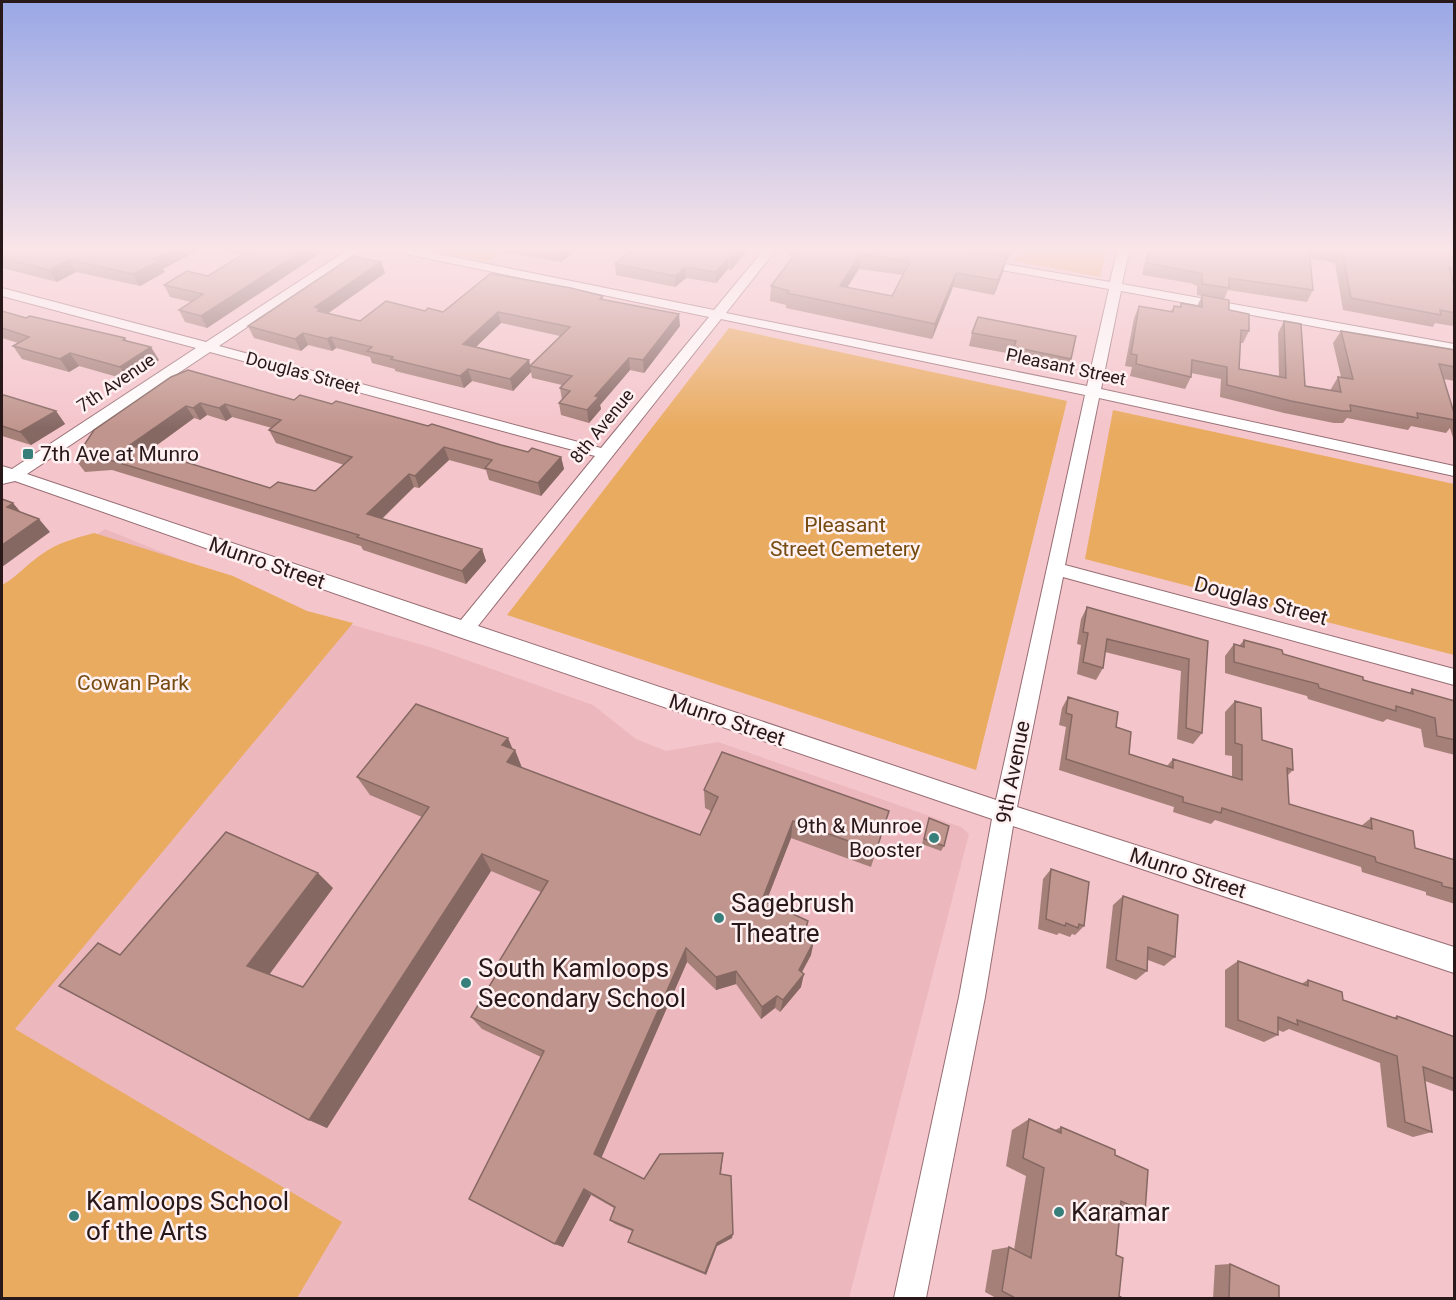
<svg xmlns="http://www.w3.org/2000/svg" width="1456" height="1300" viewBox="0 0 1456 1300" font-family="Roboto,sans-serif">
  <rect width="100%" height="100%" fill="#f4c5cb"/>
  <path fill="#edb7be" d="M105,529l206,84 122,35 160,57 43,34 30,12 52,-9 243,85 8,7 -120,464h-847v-701z"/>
  <g fill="#e9ab5f">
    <path d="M419,247h70l9,7 -10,8z"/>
    <path d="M1025,247h83l-8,30 -86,-16 4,-5h4z"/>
    <path d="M729,328l338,73 -91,369 -469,-155z"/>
    <path d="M1113,410l341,74v171l-369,-96z"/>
    <path d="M94,533l139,43 74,35 46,12 -338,406 327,193 -45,76h-295v-713c15,-8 25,-21 40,-31 15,-11 34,-16 52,-21z"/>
  </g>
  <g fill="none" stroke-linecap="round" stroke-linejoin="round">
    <g stroke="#976d73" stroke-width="2">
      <path id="minor" d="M352,247h14l-147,99 382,102 108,-131 -322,-67 -6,-3h23l310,63 52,-63h12l-52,66 361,73 22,-97 -130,-23 -4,-1v-6l135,23 8,-35h12l-8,37 332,60v8l-333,-61 -20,98 353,77v10l-355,-78 -34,167 389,104v16l-391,-108 -46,230 437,140v26l-441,-147 -28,171 -59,301h-32l65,-301 33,-178 -536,-183 -441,-155 -13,3v-18l10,3 184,-121 -194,-52v-8l204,54zM721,319l364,76 -89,405 -518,-174zM210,352l385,104 -134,164 -434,-146z"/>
    </g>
    <use href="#minor" fill="#fff" fill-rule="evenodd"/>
  </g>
  <g fill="#a58079" fill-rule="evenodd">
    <path d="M2,247h322l1,3 -118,78 -22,-6 -6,-12 12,-8 -21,-5 -6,-12 44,-9 34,-21 -38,-8 -41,22 2,3 -25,14 -64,-14 -19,10 -55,-14z"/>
    <path d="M499,247h80l-18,15 -61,-11z"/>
    <path d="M634,247h116l-19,23 -3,-1 -12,14 -30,-5 -11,9 -59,-12 -1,-11z"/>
    <path d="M788,247h225l-6,14h-1l-3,11 -9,23 -41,-8 -21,52 -146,-31v-3l-16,-4 1,-15 22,-30 -5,-1zM859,269l44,6 -11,21 -45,-8z"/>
    <path d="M1148,247h301l-1,2 7,1v32h-3l3,8v33l-3,3 -17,-3 -2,4 -90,-17 -8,-47 -25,-5 3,32 -6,12 -79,-12 -4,9 5,11 20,21 -6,12h-3l-1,26 40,7 -1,-43 6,-12 21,65 26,5v-2l7,-12h3l-8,-34 8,-12 114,19v31l-12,-2 12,37v28l-5,-16 -4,5 -35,-7 -3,4 -61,-12 -4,5h-9l-50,-10 -64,-16 1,-18 -30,-6v4l-6,12 -55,-13 2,-9 -7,-1 9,-48 5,-12 32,5 3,-5 6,1 1,-4 16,3 5,-10 -5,-1v-9l-7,-3 -48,-8z"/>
    <path d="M381,262l4,11 -57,40 32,8 65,-10 18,1 160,-16v3l77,27 -36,47 -14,-3 -30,35 1,4 -12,14 -28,-8 -2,-12 3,-3 -2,-12 2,-3 -30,-7 -1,-6 -18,19 -41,-10 -8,7 -69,-17v-2l-23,-6 -2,-6 -34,-9 -4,3 -24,-6 -7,6 -47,-13 -6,-12zM501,323l59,13 -30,29 -1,-5 -53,-13z"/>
    <path d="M2,311l24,7 99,20 2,3 32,19 -31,20 -49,-14 -10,6 -47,-13 -9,-13 5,-3 -16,-5z"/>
    <path d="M978,317l93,42 -5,12 -56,-11 2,-6 -43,-8 3,-13z"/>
    <path d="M171,377l123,23 38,4 96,22 100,26 33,5 3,12 -23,27 -52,-16 -3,-10 -37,-10 -30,28 -5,-1 -32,32 100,30 4,12 -20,23 -103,-34 -2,-4 -249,-76 -27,2 -10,-13zM207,415l19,6 6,-4 40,11 -3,2 7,13 68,22 -29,26 -45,-3 -121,-37 45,-33 6,2z"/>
    <path d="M2,396l54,15 9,13 -34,21 -29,-9z"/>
    <path d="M1087,607l121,34 -6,92 -9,11 -16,-5 4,-68 -76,-19 -2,16 -7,12 -19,-6 4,-29 -4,-1 4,-25z"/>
    <path d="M1244,640l39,14 80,26 46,13 3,-4 43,12v54l-31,-8 -3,-18 -34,-10 -4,3 -75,-23 -1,-3 -82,-23v-17l9,-12 5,2z"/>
    <path d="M1068,697l48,30 13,27 38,12 6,-7 59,18v-21l-7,-1v-43l10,-11 27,39 31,30 -5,5 1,29 72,22 10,-8 44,30 40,12v44l-29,-9v-3l-64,-20 -1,-5 -146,-47 -4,4 -38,-12 1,-5 -115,-37 7,-43 -7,-2 3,-17z"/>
    <path d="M512,749l3,1 7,18 178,67 11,-24 -6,-3 -1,-18 185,21 -18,56 -80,-29 -25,64 42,19 -4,18 7,16 -9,17 -1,15 -21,25 -5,-4 -14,11 -25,-35 -20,6 -29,-28 -86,196 43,21 79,-26 -2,22 11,63 -15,8 -11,29 -73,-30 -5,-3 4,-11 -17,-7 -5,-4 4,-12 -23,-13 -28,52 -8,-3 -14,-187 -59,-28 -11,-12 24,-40 -3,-4 49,-81 -50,-21 -164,257 -18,-8 -189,-165 213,-67 -64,87 34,12 119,-170 -52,-22 -13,-18z"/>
    <path d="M929,818l15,28 -3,5 -19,-7z"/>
    <path d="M1051,869l33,57 -9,9 -3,-1 -2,3 -11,-4 -2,2 -19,-6 5,-50z"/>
    <path d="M1123,896l52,61 -11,9 -16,-6 -1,11 -11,9 -30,-12 7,-63z"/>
    <path d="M1238,961l63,23 7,-4 35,20 49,18 5,-2 58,21v55l-30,-11 7,51 -19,5 -26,-10 -7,-64 -91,-34 -6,3 -5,-2v5l-14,7 -39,-15v-57z"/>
    <path d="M1029,1119l26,11 6,-3 54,28 30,57 -25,5 -4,38 3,41 5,3h-126l-13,-7 7,-42 17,-3 5,3 12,-74 -20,-10 6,-36z"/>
    <path d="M1230,1264l49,35h-66l2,-34z"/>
  </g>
  <g fill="#866863">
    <path d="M176,247h28l-41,22 2,3 -25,14 -7,-12 20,-15z"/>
    <path d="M308,247h16l1,3 -118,78 -6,-12z"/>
    <path d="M565,247h14l-18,15 -2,-10z"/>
    <path d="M741,247h9l-19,23v-11z"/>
    <path d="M1011,247h2l-6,14z"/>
    <path d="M860,254l-1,15 -21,32 2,-15z"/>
    <path d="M1007,257l-4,15 -9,23 4,-15z"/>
    <path d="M728,258v11l-12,14v-11z"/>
    <path d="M69,260l7,12 -19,10 -8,-12z"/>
    <path d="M381,262l4,11 -62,44 -8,-10z"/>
    <path d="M685,267l1,11 -11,9v-11z"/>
    <path d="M956,273l-3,14 -21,52 3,-15z"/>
    <path d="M498,312l3,11 -35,33 -3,-12z"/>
    <path d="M679,314l1,12 -36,47 -1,-13z"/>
    <path d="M303,333l5,12 -7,6 -6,-12z"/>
    <path d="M331,337l5,11 -4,3 -5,-12z"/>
    <path d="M151,347l8,13 -31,20 -8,-13z"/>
    <path d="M70,353l9,13 -10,6 -9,-13z"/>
    <path d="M629,358l1,12 -30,35 1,4 -12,14 -2,-13 8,-14z"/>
    <path d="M529,360l2,12 -18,19 -3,-12z"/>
    <path d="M468,369l4,12 -8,7 -4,-12z"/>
    <path d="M200,403l7,12 -7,5 -7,-12z"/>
    <path d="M225,404l7,13 -6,4 -7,-13z"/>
    <path d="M186,406l8,12 -55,40 -9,-13z"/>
    <path d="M56,411l9,13 -34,21 -11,-13z"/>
    <path d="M444,447l5,13 -30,28 -4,-12z"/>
    <path d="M561,457l3,12 -23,27 -3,-13z"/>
    <path d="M409,474l5,13 -41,40 -6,-13z"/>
    <path d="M13,503l11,13 -17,-9z"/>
    <path d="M39,519l11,13 -48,35v-22z"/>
    <path d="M482,549l4,12 -20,23 -4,-13z"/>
    <path d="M508,738l6,14 1,-2 7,18 -15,-6 -5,-17z"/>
    <path d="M793,821l-2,17 -30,77 1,-15z"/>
    <path d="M482,854l9,17 -164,257 -18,-8z"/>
    <path d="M318,873l15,15 -68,92 -18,-14z"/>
    <path d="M808,921l-3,14 -6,18 3,-14z"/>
    <path d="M814,941l-3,14 -15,28 3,-13z"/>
    <path d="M686,948l1,14 -87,199 -6,-7z"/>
    <path d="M736,971v13l-20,6v-13z"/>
    <path d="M804,974l-3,13 -21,25 3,-12z"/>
    <path d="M777,996l-2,12 -14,11 1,-12z"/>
    <path d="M584,1189l7,6 -28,52 -8,-3z"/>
    <path d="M733,1234l-1,4 -15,8 -11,29 -1,-2 12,-30z"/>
  </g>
  <g fill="#c0958d" stroke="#866863" stroke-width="1.5" fill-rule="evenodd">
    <path d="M2,247h174l-23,12 6,2 -26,13 -64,-14 -20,10 -47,-12z"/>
    <path d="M254,247h54l-107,69 -22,-6 24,-16 -39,-9 23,-14 21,5 47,-29z"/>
    <path d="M534,247h31l-6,5z"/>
    <path d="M634,247h107l-10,12 -3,-1 -12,14 -31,-5 -10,9 -60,-12z"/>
    <path d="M800,247h150l57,10 -9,23 -42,-7 -21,51 -148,-31 2,-2 -18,-5zM860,254l50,7 -18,35 -52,-10z"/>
    <path d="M1150,247h159l4,43 -84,-12v10l-27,-4v-10l-7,-2 -48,-9z"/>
    <path d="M1317,247h119l19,3v19l-6,-1 6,22v23l-15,-3 1,5 -90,-17 -9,-47z"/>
    <path d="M353,256l28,6 -66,45 5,2 -2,2 42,10 26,-20 39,10 3,-3 15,4 47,-38h4l77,14 32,8 -3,3 79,15 -36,46 -14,-2 -34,38 4,1 -12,13 -28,-7 11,-12 -10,-3 12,-12 -42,-10 40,-39 -72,-15 -35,32 66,16 -19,19 -42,-10 -8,7 -69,-17 2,-2 -26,-6 5,-4 -41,-10 -4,2 -24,-6 -8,6 -47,-13z"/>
    <path d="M1202,295l27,5v10l20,4v17l-8,-1 -2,39 47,9 -2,-57 17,3 4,62 36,6 -3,-15 15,2 -12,-48 114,19v17l-16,-3 16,52v4l-38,-7 1,5 -68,-13 1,6h-9l-51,-10 -64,-16v-18l-35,-7 -1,17 -55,-13 1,-9 -6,-1 8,-48 34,6 1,-6 7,1v-4l21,4z"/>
    <path d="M2,311l24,7 4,-2 95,22 -2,2 28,7 -31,20 -50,-14 -10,6 -47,-13 16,-9 -27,-9z"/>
    <path d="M978,317l98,19 -5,23 -57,-12 2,-6 -44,-8z"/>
    <path d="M188,370l106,30 6,-5 32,9 4,-3 92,25 4,-2 69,21 27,7 4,-4 29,9 -23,26 -53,-15 7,-8 -48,-13 -29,29 -6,-2 -42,40 115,35 -20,22 -105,-34 2,-2 -256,-77 -28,1 19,-29 77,-53zM200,403l19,5 6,-4 56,16 -12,10 83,27 -37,34 -37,-9 -8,6 -140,-43 56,-39 7,2z"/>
    <path d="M4,395l52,16 -36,21 -18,-6v-30z"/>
    <path d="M2,499l11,4 -6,4 32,12 -37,26z"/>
    <path d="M1087,607l121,34 -6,92 -16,-5 3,-69 -82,-20 -4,29 -20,-6 5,-29 -5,-1z"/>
    <path d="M1244,640l38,10 1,4 80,23v3l50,14 -1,-5 43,12v39l-18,-4 -2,-18 -39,-12v5l-77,-23 -1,-4 -84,-22v-18l10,3z"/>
    <path d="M1068,697l50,15 -2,15 15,5 -2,22 44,14v-9l69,21v-35l-7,-2v-42l26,7 1,32 30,9 1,21 -6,-2 2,36 83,25 -1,-11 42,13 2,17 40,12v29l-13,-3v-3l-66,-21 -1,-5 -153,-49 -1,5 -38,-11v-5l-117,-38 6,-44 -6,-2z"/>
    <path d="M416,704l92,34 -6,7 13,5 -8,12 193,73 18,-38 -14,-7 18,-38 167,59 -13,40 -83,-30 -31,79 46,21 -6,18 12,2 -15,29 5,4 -21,26 -6,-4 -15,11 -26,-36 -20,6 -30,-29 -92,206 50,25 16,-25 63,-1 -3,21 11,2 2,58 -16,9 -12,30 -77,-31 5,-12 -23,-10 5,-13 -31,-18 -29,55 -86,-45 75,-148 -73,-34 25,-42 -4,-2 56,-92 -66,-27 -173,266 -250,-134 39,-43 22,12 106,-123 92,41 -71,93 56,21 126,-180 -72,-30z"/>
    <path d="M929,818l20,8 -5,20 -20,-7z"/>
    <path d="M1051,869l38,13 -5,44 -5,-2 -1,4 -12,-5 -1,3 -19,-7z"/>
    <path d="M1123,896l55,19 -3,42 -27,-10 -1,24 -31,-11z"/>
    <path d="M1238,961l70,25v-6l34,12 1,8 54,19v-3l58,21v42l-32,-12 9,65 -27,-10 -8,-66 -100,-36 1,5 -20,-8v18l-40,-15z"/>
    <path d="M1029,1119l32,14v-6l54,23v5l33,15 -3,42 -24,-11 -5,54 7,3 -4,38 5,3h-107l-15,-8 7,-44 22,11 13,-90 -21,-10z"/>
    <path d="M1230,1264l49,22v13h-50z"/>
  </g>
  <linearGradient id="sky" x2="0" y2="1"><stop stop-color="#99a7e6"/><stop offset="0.58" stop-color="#fae5e8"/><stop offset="1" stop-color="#fae5e8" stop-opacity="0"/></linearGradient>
  <rect width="1456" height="429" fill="url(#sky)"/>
  <g fill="#377f7b" stroke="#fff0f1" stroke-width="2">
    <rect x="22" y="448" width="12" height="12" rx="3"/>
    <circle cx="934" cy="838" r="6"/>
    <circle cx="719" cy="918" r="6"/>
    <circle cx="466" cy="983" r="6"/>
    <circle cx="1059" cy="1212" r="6"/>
    <circle cx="74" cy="1216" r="6"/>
  </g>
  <g text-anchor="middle" stroke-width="5" stroke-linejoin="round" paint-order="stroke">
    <g font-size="18" fill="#28181a" stroke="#fff0f1">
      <text transform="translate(1066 367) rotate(12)" y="6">Pleasant Street</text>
      <text transform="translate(303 373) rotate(15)" y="6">Douglas Street</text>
      <text transform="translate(116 383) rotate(-34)" y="6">7th Avenue</text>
      <text transform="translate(602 426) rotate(-51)" y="6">8th Avenue</text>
    </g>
    <g font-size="21" fill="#28181a" stroke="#fff0f1" text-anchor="start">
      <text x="40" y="461">7th Ave at Munro</text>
      <text x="922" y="833" text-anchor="end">9th &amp; Munroe<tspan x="922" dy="24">Booster</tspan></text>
    </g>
    <g font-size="21" fill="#754b10" stroke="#fff0f1">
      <text x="845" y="532">Pleasant<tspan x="845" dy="24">Street Cemetery</tspan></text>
      <text x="133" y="690">Cowan Park</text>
    </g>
    <g font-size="21" fill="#28181a" stroke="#fff0f1">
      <text transform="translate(267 563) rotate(19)" y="7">Munro Street</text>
      <text transform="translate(1261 601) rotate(15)" y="7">Douglas Street</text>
      <text transform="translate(727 720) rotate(19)" y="7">Munro Street</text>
      <text transform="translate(1013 772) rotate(-79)" y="7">9th Avenue</text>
      <text transform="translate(1188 873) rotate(18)" y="7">Munro Street</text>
    </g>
    <g font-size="26" fill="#28181a" stroke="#fff0f1" text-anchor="start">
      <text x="731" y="912">Sagebrush<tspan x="731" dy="30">Theatre</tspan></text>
      <text x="478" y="977">South Kamloops<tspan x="478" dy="30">Secondary School</tspan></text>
      <text x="86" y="1210">Kamloops School<tspan x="86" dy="30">of the Arts</tspan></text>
      <text x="1071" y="1221">Karamar</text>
    </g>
  </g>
  <rect width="1456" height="1300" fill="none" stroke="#28181a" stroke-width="6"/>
</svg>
